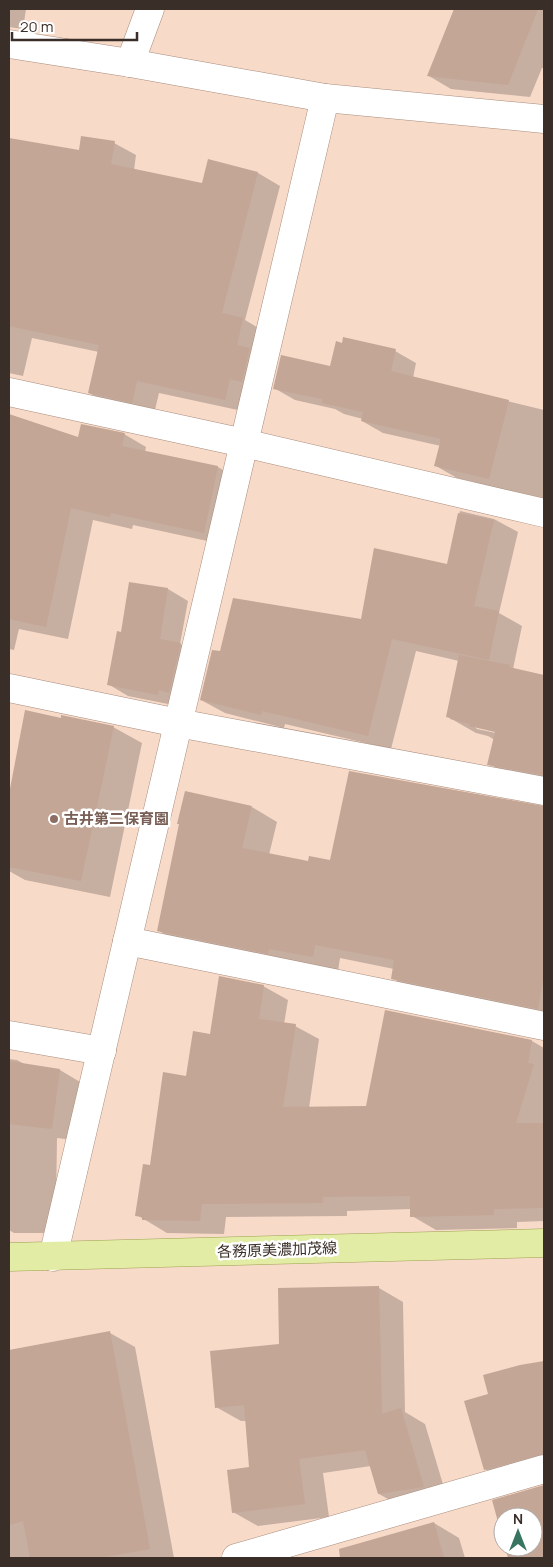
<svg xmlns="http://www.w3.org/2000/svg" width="553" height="1567" viewBox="0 0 553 1567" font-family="Manrope,'Noto Sans JP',sans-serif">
  <rect width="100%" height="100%" fill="#f8dac9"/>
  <g fill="#0003" fill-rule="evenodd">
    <path d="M9,9h17l-3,20 -14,-2z"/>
    <path d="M455,9h89v59h-2l-12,29 -79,-8 -22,-13z"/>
    <path d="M9,140l71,12 34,-9 22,12 -2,15 69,15 6,-24 49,12 22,13 -35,134 20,12 -18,80 -88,-19 -5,21 -43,-9 -22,-12 10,-41 -67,-14 -9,38 -14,-3z"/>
    <path d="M395,351l21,12 -3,15 131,32v93l-55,-13 -15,-8 -17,-4 -21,-12 5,-20 -58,-13 -21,-12 1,-2 -19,-5 -9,-5 -40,-9 -21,-12 57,-21z"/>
    <path d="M124,434l22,13 -1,5 73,15 22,13 -14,65 -93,-20 -1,4 -39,-9 -25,119 -49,-10 -5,21 -5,-1v-151l8,2 61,-61z"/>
    <path d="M460,511l34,8 24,13 -19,81 23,13 -9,43 31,7v108l-30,-6 -25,-14 6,-24 -7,-4 -12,-3 -28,-16 11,-56 -43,-10 -25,98 -106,-25 -1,4 -59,-15 -24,-13 20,-47 141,-33 86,-55zM474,726l28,6 -1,2 -24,-5z"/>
    <path d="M130,583l38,6 20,12 -8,43 20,12 -22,50 -50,-10 -20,-12 14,-51z"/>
    <path d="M26,712l36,7 51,8 29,16 -32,154 -85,-17 -16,-9v-70z"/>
    <path d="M252,807l25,15 -8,33 40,8 22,-2 213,-54v212l-126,-26 -26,-15 2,-9 -54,-11 -2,13 -154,-26 -25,-14z"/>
    <path d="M263,986l25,14 -4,24 11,2 24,13 -10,69 58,-1 19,-96 146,30 12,7v173l-27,1v6l-81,2 -24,-14v-7l-65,2v5l-121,1 -2,17 -57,-1 -30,-18 14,-48 36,-90 24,-42z"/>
    <path d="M9,1059l8,1 9,5 34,5 20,12 -7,58 -16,-2 -1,66 -4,29h-38l-5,-3z"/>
    <path d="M379,1288l24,14 2,110 20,12 23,77 -44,7 -25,-14 -8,-28 -48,7 6,44 -71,9 -25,-14 17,-44 -3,-47h-6l-25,-14 64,-62z"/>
    <path d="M110,1333l25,14 39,211h-165v-207z"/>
    <path d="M544,1362v110l-36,11 -23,-14 5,-74 31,-29z"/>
    <path d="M544,1486v63l-16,4 -11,-6h16v-30h-30v18l-9,-34z"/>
    <path d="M434,1523l25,15 6,20h-93l-2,-11z"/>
  </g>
  <g fill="#c3a696">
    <path d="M454,9h84l-30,76 -81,-9z"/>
    <path d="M81,136l34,5 -4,23 91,19 6,-24 50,13 -36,141 21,5 -6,27 13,3 -8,34 -12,-3 -5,21 -88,-19 -5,22 -44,-10 11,-48 -90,-19v-188l70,12z"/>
    <path d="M343,337l53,12 -5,22 118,29 -20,79 -55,-13 7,-27 -80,-18 2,-9 -41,-9v-4l-49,-10 8,-34 49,11 6,-25 6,2z"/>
    <path d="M9,414l69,23 3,-13 44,9 -3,13 96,20 -14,67 -93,-20 -1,4 -39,-9 -25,119 -37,-8z"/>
    <path d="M458,513l36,7 -20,86 25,5 -10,49 -97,-21 -24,97 -106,-25 -1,4 -61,-15 12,-50 8,1 13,-53 128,21 13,-71 73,16z"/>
    <path d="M129,582l39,6 -8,51 21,4 -12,50 -10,-3 -1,5 -51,-10 10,-54 4,1z"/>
    <path d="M459,655l51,10 -1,2 35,8v100l-57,-10 8,-33 -26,-6 1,-2 -20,-5v-1l-4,-1z"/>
    <path d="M25,710l36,8v-3l53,11 -33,155 -72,-14v-73z"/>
    <path d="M349,771l195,35v168l-6,35 -147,-30 3,-19 -79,-15 -2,12 -44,-8 -1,5 -111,-23 22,-107h-2l8,-33 67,15 -10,42 66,13 1,-5 21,4z"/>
    <path d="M219,976l45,9 -5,34 37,5 -13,83 83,-1 19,-96 147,30 -4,23 6,1 -18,59h28v85l-50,1v6l-84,2v-21l-87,1v6l-121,1 -2,17 -58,-1v-3l-7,-1 8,-52 7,1 13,-93 23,4 7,-45 17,3z"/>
    <path d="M9,1061l51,8 -8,60 -43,-5z"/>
    <path d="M379,1286l3,128 19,-6 23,79 -46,7 -13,-44 -66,9 6,45 -73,9 -5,-43 22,-3 -5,-62 -29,3 -5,-57 69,-7 -1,-56z"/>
    <path d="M110,1331l40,218 -50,9h-70l-7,-37 -14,4v-175z"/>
    <path d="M544,1361v93l-60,16 -20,-69 24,-7 -5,-19 37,-10z"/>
    <path d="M544,1485v73h-36l-3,-11h28v-30h-30v23l-11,-40z"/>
    <path d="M434,1522l10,36h-104l-1,-9z"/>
  </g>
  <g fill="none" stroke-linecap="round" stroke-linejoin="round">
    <g stroke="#a98d7d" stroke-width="29">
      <g id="minor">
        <path d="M9,44l121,19 195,35 219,21"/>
        <path d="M130,63l20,-54"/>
        <path d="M9,392l235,51 300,70"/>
        <path d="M9,688l169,35 366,68"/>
        <path d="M127,941l417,85"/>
        <path d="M9,1035l93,16"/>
        <path d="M53,1257l272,-1159"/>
        <path d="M236,1558l308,-89"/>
      </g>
    </g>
    <g stroke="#9ca251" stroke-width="29">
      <path id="major" d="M9,1257l535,-14"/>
    </g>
    <use href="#minor" stroke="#fff" stroke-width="28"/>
    <use href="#major" stroke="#e3eca4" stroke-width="28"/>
  </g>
  <circle fill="#8d6e63" stroke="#fff" stroke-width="2" cx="54" cy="819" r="5"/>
  <g text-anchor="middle" stroke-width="5" stroke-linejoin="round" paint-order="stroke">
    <g font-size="15" font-weight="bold" fill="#785e54" stroke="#fff" text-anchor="start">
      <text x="64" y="824">古井第二保育園</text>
    </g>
    <g font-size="15" fill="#3a2e28" stroke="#fff">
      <text transform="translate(277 1250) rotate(-2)" y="5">各務原美濃加茂線</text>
    </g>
  </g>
  <rect width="553" height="1567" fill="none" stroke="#3a2e28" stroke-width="20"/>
  <g transform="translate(518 1532)"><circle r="24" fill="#ffffff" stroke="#b0aba9"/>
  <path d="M0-4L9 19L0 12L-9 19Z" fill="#387561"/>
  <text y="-8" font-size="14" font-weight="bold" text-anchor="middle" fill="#3a2e28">N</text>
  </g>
  <path d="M12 32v8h125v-8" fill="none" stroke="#3a2e28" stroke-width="2.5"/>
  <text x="20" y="32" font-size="15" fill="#3a2e28" stroke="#ffffff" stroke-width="4" paint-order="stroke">20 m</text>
</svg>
